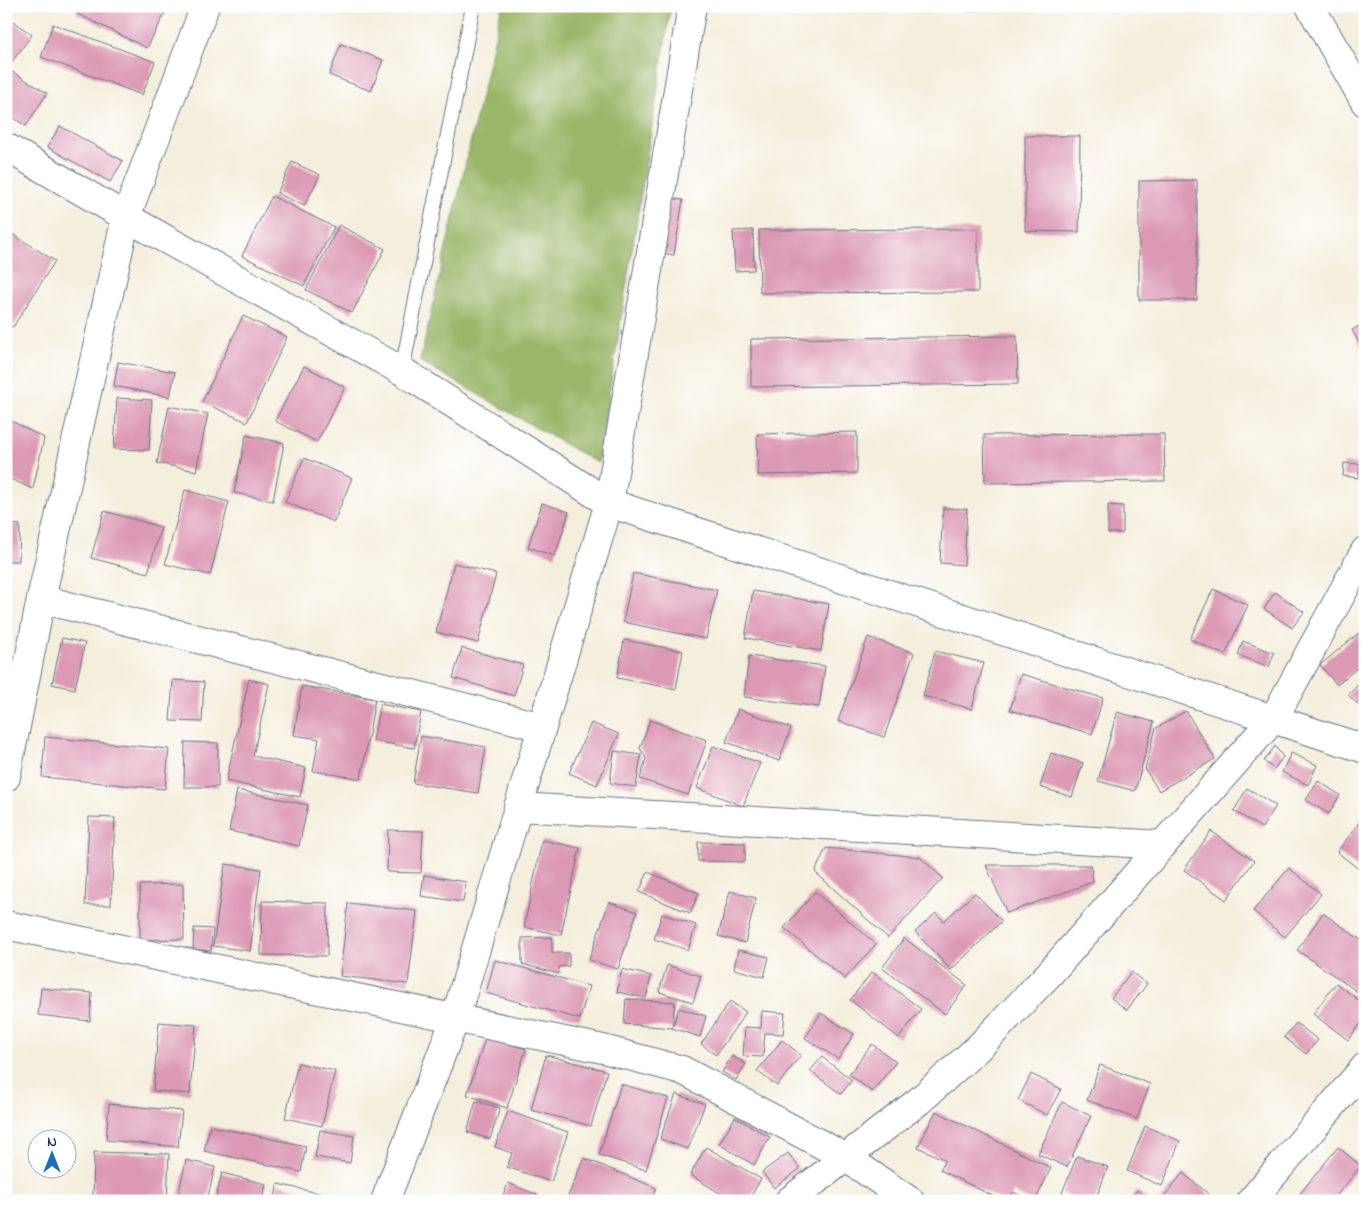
<svg xmlns="http://www.w3.org/2000/svg" width="1371" height="1207" viewBox="0 0 1371 1207" font-family="'Indie Flower',sans-serif">
  <rect width="100%" height="100%" fill="#fff"/>
  <filter id="ink" filterUnits="userSpaceOnUse"><feTurbulence type="fractalNoise" baseFrequency=".02" numOctaves="2"/><feDisplacementMap in="SourceGraphic" scale="10" xChannelSelector="R" yChannelSelector="G"/><feConvolveMatrix kernelMatrix="1 2 1 2 8 2 1 2 1" color-interpolation-filters="sRGB"/></filter>
  <filter id="wash" filterUnits="userSpaceOnUse"><feTurbulence type="fractalNoise" baseFrequency=".0096" numOctaves="4" result="noise"/><feDisplacementMap in="SourceGraphic" scale="20" xChannelSelector="R" yChannelSelector="G"/><feGaussianBlur stdDeviation="1.12" result="paint"/><feColorMatrix in="noise" values="0 0 0 0 0 0 0 0 0 0 0 0 0 0 0 0 0 1.4 0 .05"/><feComposite in="paint" operator="in"/></filter>
  <g filter="url(#wash)">
    <rect width="100%" height="100%" fill="#f4eedc"/>
    <path fill="#9ab668" stroke="#5a7263" d="M502,6h169l-73,457 -178,-102z"/>
    <g id="blocks">
      <g fill="#dc99b4">
        <path d="M80,6h81l6,3 -20,39 -71,-35z"/>
        <path d="M964,6h61v2l-61,3z"/>
        <path d="M6,16l26,19 -21,28 -5,-4z"/>
        <path d="M53,24l102,38 -13,33 -101,-38z"/>
        <path d="M341,44l42,16 -12,31 -42,-16z"/>
        <path d="M6,68l41,25 -21,33 -20,-13z"/>
        <path d="M60,126l63,35 -13,21 -63,-35z"/>
        <path d="M1025,136h55l-1,96 -54,-1z"/>
        <path d="M292,162l28,13 -16,31 -27,-13z"/>
        <path d="M1197,180v120h-58v-119z"/>
        <path d="M272,196l62,31 -30,59 -62,-30z"/>
        <path d="M669,198l14,2 -9,55 -13,-2z"/>
        <path d="M339,225l46,24 -33,64 -46,-23z"/>
        <path d="M978,229v63l-218,1 -1,-63z"/>
        <path d="M6,230l49,31 -42,66 -7,-4z"/>
        <path d="M753,230l1,40 -19,1 -2,-40z"/>
        <path d="M243,316l44,21 -40,85 -45,-20z"/>
        <path d="M1365,323v31l-13,-24z"/>
        <path d="M1017,336l1,48 -267,3v-48z"/>
        <path d="M118,362l57,10 -5,25 -56,-11z"/>
        <path d="M304,366l41,21 -28,55 -42,-21z"/>
        <path d="M117,398l35,2 -3,50 -35,-1z"/>
        <path d="M169,406l39,8 -12,57 -39,-8z"/>
        <path d="M6,418l38,20 -11,51 -27,-12z"/>
        <path d="M857,432v41l-99,2 -1,-41z"/>
        <path d="M1164,434l1,47 -180,2 -1,-48z"/>
        <path d="M246,435l38,8 -11,58 -39,-8z"/>
        <path d="M304,458l48,20 -18,44 -49,-20z"/>
        <path d="M1344,463l16,1 -1,14 -16,-2z"/>
        <path d="M185,490l44,12 -19,73 -45,-11z"/>
        <path d="M542,503l27,9 -14,44 -27,-9z"/>
        <path d="M1108,505l15,1v27h-15z"/>
        <path d="M943,508l24,1 -3,56 -24,-2z"/>
        <path d="M104,511l57,16 -13,46 -57,-15z"/>
        <path d="M6,524l14,1 -1,36h-13z"/>
        <path d="M454,563l42,11 -18,69 -42,-11z"/>
        <path d="M633,573l84,17 -11,49 -83,-17z"/>
        <path d="M1213,589l35,16 -23,50 -35,-16z"/>
        <path d="M753,591l76,13 -8,47 -76,-13z"/>
        <path d="M1275,592l29,20 -12,16 -28,-19z"/>
        <path d="M1365,628v33l-28,24 -17,-20z"/>
        <path d="M868,637l46,16 -30,84 -46,-16z"/>
        <path d="M62,638l23,5 -10,46 -23,-5z"/>
        <path d="M624,640l59,11 -7,38 -59,-11z"/>
        <path d="M1243,641l31,12 -5,14 -31,-12z"/>
        <path d="M462,648l61,17 -9,31 -61,-18z"/>
        <path d="M935,651l49,12 -12,46 -49,-13z"/>
        <path d="M749,656l76,10 -6,41 -75,-10z"/>
        <path d="M1021,674l82,24 -11,36 -82,-24z"/>
        <path d="M1365,678v33l-17,-16z"/>
        <path d="M249,679l20,5 -16,72 53,12 -6,29 -74,-16z"/>
        <path d="M173,680l31,2 -2,40 -32,-1z"/>
        <path d="M302,686l73,13 -14,80 -48,-8 6,-32 -25,-4z"/>
        <path d="M380,704l41,8 -7,36 -41,-7z"/>
        <path d="M738,709l53,19 -12,33 -53,-19z"/>
        <path d="M1186,711l29,48 -56,32 -14,-22 11,-41z"/>
        <path d="M1117,712l37,10 -19,69 -37,-10z"/>
        <path d="M650,720l57,20 -19,55 -48,-16 6,-20 -6,-11z"/>
        <path d="M591,723l28,11 -22,51 -28,-12z"/>
        <path d="M421,736l65,11 -8,46 -65,-10z"/>
        <path d="M45,737l124,12 -4,40 -123,-12z"/>
        <path d="M185,742l33,1v44h-34z"/>
        <path d="M713,746l47,17 -17,43 -46,-18z"/>
        <path d="M1275,746l8,11 -9,12 -10,-8z"/>
        <path d="M614,751l27,4 -5,32 -26,-4z"/>
        <path d="M1051,753l32,10 -11,34 -32,-10z"/>
        <path d="M1291,753l26,12 -9,20 -26,-13z"/>
        <path d="M1318,781l22,14 -11,19 -23,-14z"/>
        <path d="M1247,788l29,18 -14,22 -28,-17z"/>
        <path d="M237,790l71,15 -9,41 -70,-15z"/>
        <path d="M1365,815v59l-28,-22z"/>
        <path d="M89,817l26,1 -4,87h-26z"/>
        <path d="M388,830l35,1 -2,42 -34,-1z"/>
        <path d="M1211,831l43,30 -28,39 -42,-30z"/>
        <path d="M542,840l38,8 -19,87 -37,-8z"/>
        <path d="M698,842l47,1v19l-47,-1z"/>
        <path d="M826,848l94,9 23,21 -55,60 -73,-66z"/>
        <path d="M225,864l36,5 -11,82 -37,-5z"/>
        <path d="M986,865h105l2,17 -86,31z"/>
        <path d="M1289,868l32,26 -36,43 -32,-26z"/>
        <path d="M648,872l51,21 -9,20 -51,-21z"/>
        <path d="M424,875l42,7 -3,20 -42,-6z"/>
        <path d="M183,884l1,55 -44,1v-55z"/>
        <path d="M730,891l26,7 -11,45 -27,-7z"/>
        <path d="M815,892l61,52 -31,35 -61,-51z"/>
        <path d="M975,893l27,28 -51,49 -36,-38 21,-19 8,8z"/>
        <path d="M262,901l66,2 -1,53 -66,-1z"/>
        <path d="M609,902l28,10 -19,57 -29,-9z"/>
        <path d="M348,903l69,8 -9,73 -68,-8z"/>
        <path d="M1323,913l42,30v54l-68,-47z"/>
        <path d="M662,914l34,11 -8,25 -34,-11z"/>
        <path d="M194,928l19,1 -2,22 -18,-2z"/>
        <path d="M552,937v16h17v13l-10,1v7l-37,-10v-26z"/>
        <path d="M904,938l63,47 -22,29 -63,-46z"/>
        <path d="M738,950l31,7 -5,20 -30,-8z"/>
        <path d="M495,960l94,26 -9,33 -94,-26z"/>
        <path d="M667,965l34,11 -8,26 -34,-10z"/>
        <path d="M622,969l29,7 -5,22 -29,-6z"/>
        <path d="M872,972l49,37 -22,29 -49,-38z"/>
        <path d="M1131,972l16,12 -20,26 -16,-12z"/>
        <path d="M1336,983l29,22v13l-17,22 -35,-26z"/>
        <path d="M41,988l51,5 -2,28 -52,-6z"/>
        <path d="M626,999l49,3 -3,26 -48,-4z"/>
        <path d="M730,1001l16,11 -30,43 -15,-11z"/>
        <path d="M679,1008l27,8 -6,21 -28,-9z"/>
        <path d="M762,1011l23,2 -2,21 -18,-1 -2,24 -20,-1 2,-29 16,1z"/>
        <path d="M821,1013l33,21 -16,25 -33,-21z"/>
        <path d="M159,1022l37,3 -6,69 -37,-3z"/>
        <path d="M1296,1023l22,17 -12,14 -22,-17z"/>
        <path d="M486,1036l40,13 -19,59 -40,-13z"/>
        <path d="M782,1040l19,15 -24,31 -20,-15z"/>
        <path d="M872,1044l24,18 -24,30 -23,-18z"/>
        <path d="M546,1055l61,16 -16,55 -60,-16z"/>
        <path d="M732,1056l14,8 -10,16 -14,-8z"/>
        <path d="M822,1057l30,23 -11,14 -31,-23z"/>
        <path d="M298,1063l37,8 -13,55 -37,-8z"/>
        <path d="M1100,1065l50,19 -13,35 -50,-19z"/>
        <path d="M1031,1074l30,15 -14,26 -29,-15z"/>
        <path d="M621,1084l47,14 -22,72 -47,-15z"/>
        <path d="M676,1094l29,10 -17,45 -28,-10z"/>
        <path d="M476,1101l24,7 -10,31 -23,-7z"/>
        <path d="M1062,1102l29,14 -24,51 -29,-13z"/>
        <path d="M109,1104l73,7 -4,36 -72,-7z"/>
        <path d="M508,1111l60,21 -17,50 -44,-15 5,-14 -17,-6z"/>
        <path d="M936,1111l115,57 -16,33h-4l-18,-9 -4,9h-6l-63,-31 5,-10 -27,-13z"/>
        <path d="M735,1117l35,20 -16,28 -35,-21z"/>
        <path d="M210,1126l96,20 -5,26 -97,-21z"/>
        <path d="M1145,1126l35,15 -18,45 -35,-15z"/>
        <path d="M320,1130l34,6 -4,27 -35,-6z"/>
        <path d="M706,1147l55,32 -13,22h-15l-43,-26z"/>
        <path d="M1338,1147l23,19 -29,35h-38z"/>
        <path d="M94,1152l75,2 -2,47 -74,-2z"/>
        <path d="M788,1153l12,16 -26,19 -12,-16z"/>
        <path d="M1077,1156l31,11 -13,34h-13l-20,-8z"/>
        <path d="M584,1158l72,30 -5,13h-85z"/>
        <path d="M186,1160l29,7 -8,34h-30z"/>
        <path d="M222,1173l44,11 -4,17h-47z"/>
        <path d="M1183,1173l34,28h-57z"/>
        <path d="M508,1183l30,12 -3,6h-34z"/>
        <path d="M278,1184l63,14 -1,3h-66z"/>
        <path d="M1137,1190l13,11h-21z"/>
      </g>
    </g>
  </g>
  <g filter="url(#ink)">
    <use href="#blocks" fill-opacity="0" stroke="#67728a" stroke-width="1"/>
    <g fill="none" stroke-linecap="round" stroke-linejoin="round">
      <g stroke="#67728a" stroke-width="16">
        <path id="lane" d="M402,371l71,-365"/>
      </g>
      <g stroke="#67728a" stroke-width="30">
        <g id="street">
          <path d="M6,147l120,70 276,154 207,132 756,246"/>
          <path d="M41,599l501,128"/>
          <path d="M6,777l35,-178 85,-382 79,-211"/>
          <path d="M518,807l645,38"/>
          <path d="M6,925l597,124 79,21 163,87 65,44"/>
          <path d="M385,1201l70,-182 154,-516 83,-497"/>
          <path d="M789,1201l130,-100 59,-53 72,-75 224,-255 91,-167"/>
          <path d="M1251,1201l114,-134"/>
        </g>
      </g>
      <g stroke="#67728a" stroke-width="30">
        <path id="highway" d="M1310,6l55,96"/>
      </g>
      <use href="#lane" stroke="#fff" stroke-width="14"/>
      <use href="#street" stroke="#fff" stroke-width="28"/>
      <use href="#highway" stroke="#fff" stroke-width="28"/>
    </g>
  </g>
  <rect width="1371" height="1207" fill="none" stroke="#fff" stroke-width="25"/>
  <g transform="translate(52 1154)"><circle r="24" fill="#ffffff" stroke="#a4acbf"/>
  <path d="M0-4L9 19L0 12L-9 19Z" fill="#1f6fb2"/>
  <text y="-8" font-size="14" font-weight="bold" text-anchor="middle" fill="#1b2f5e">N</text>
  </g>
</svg>
